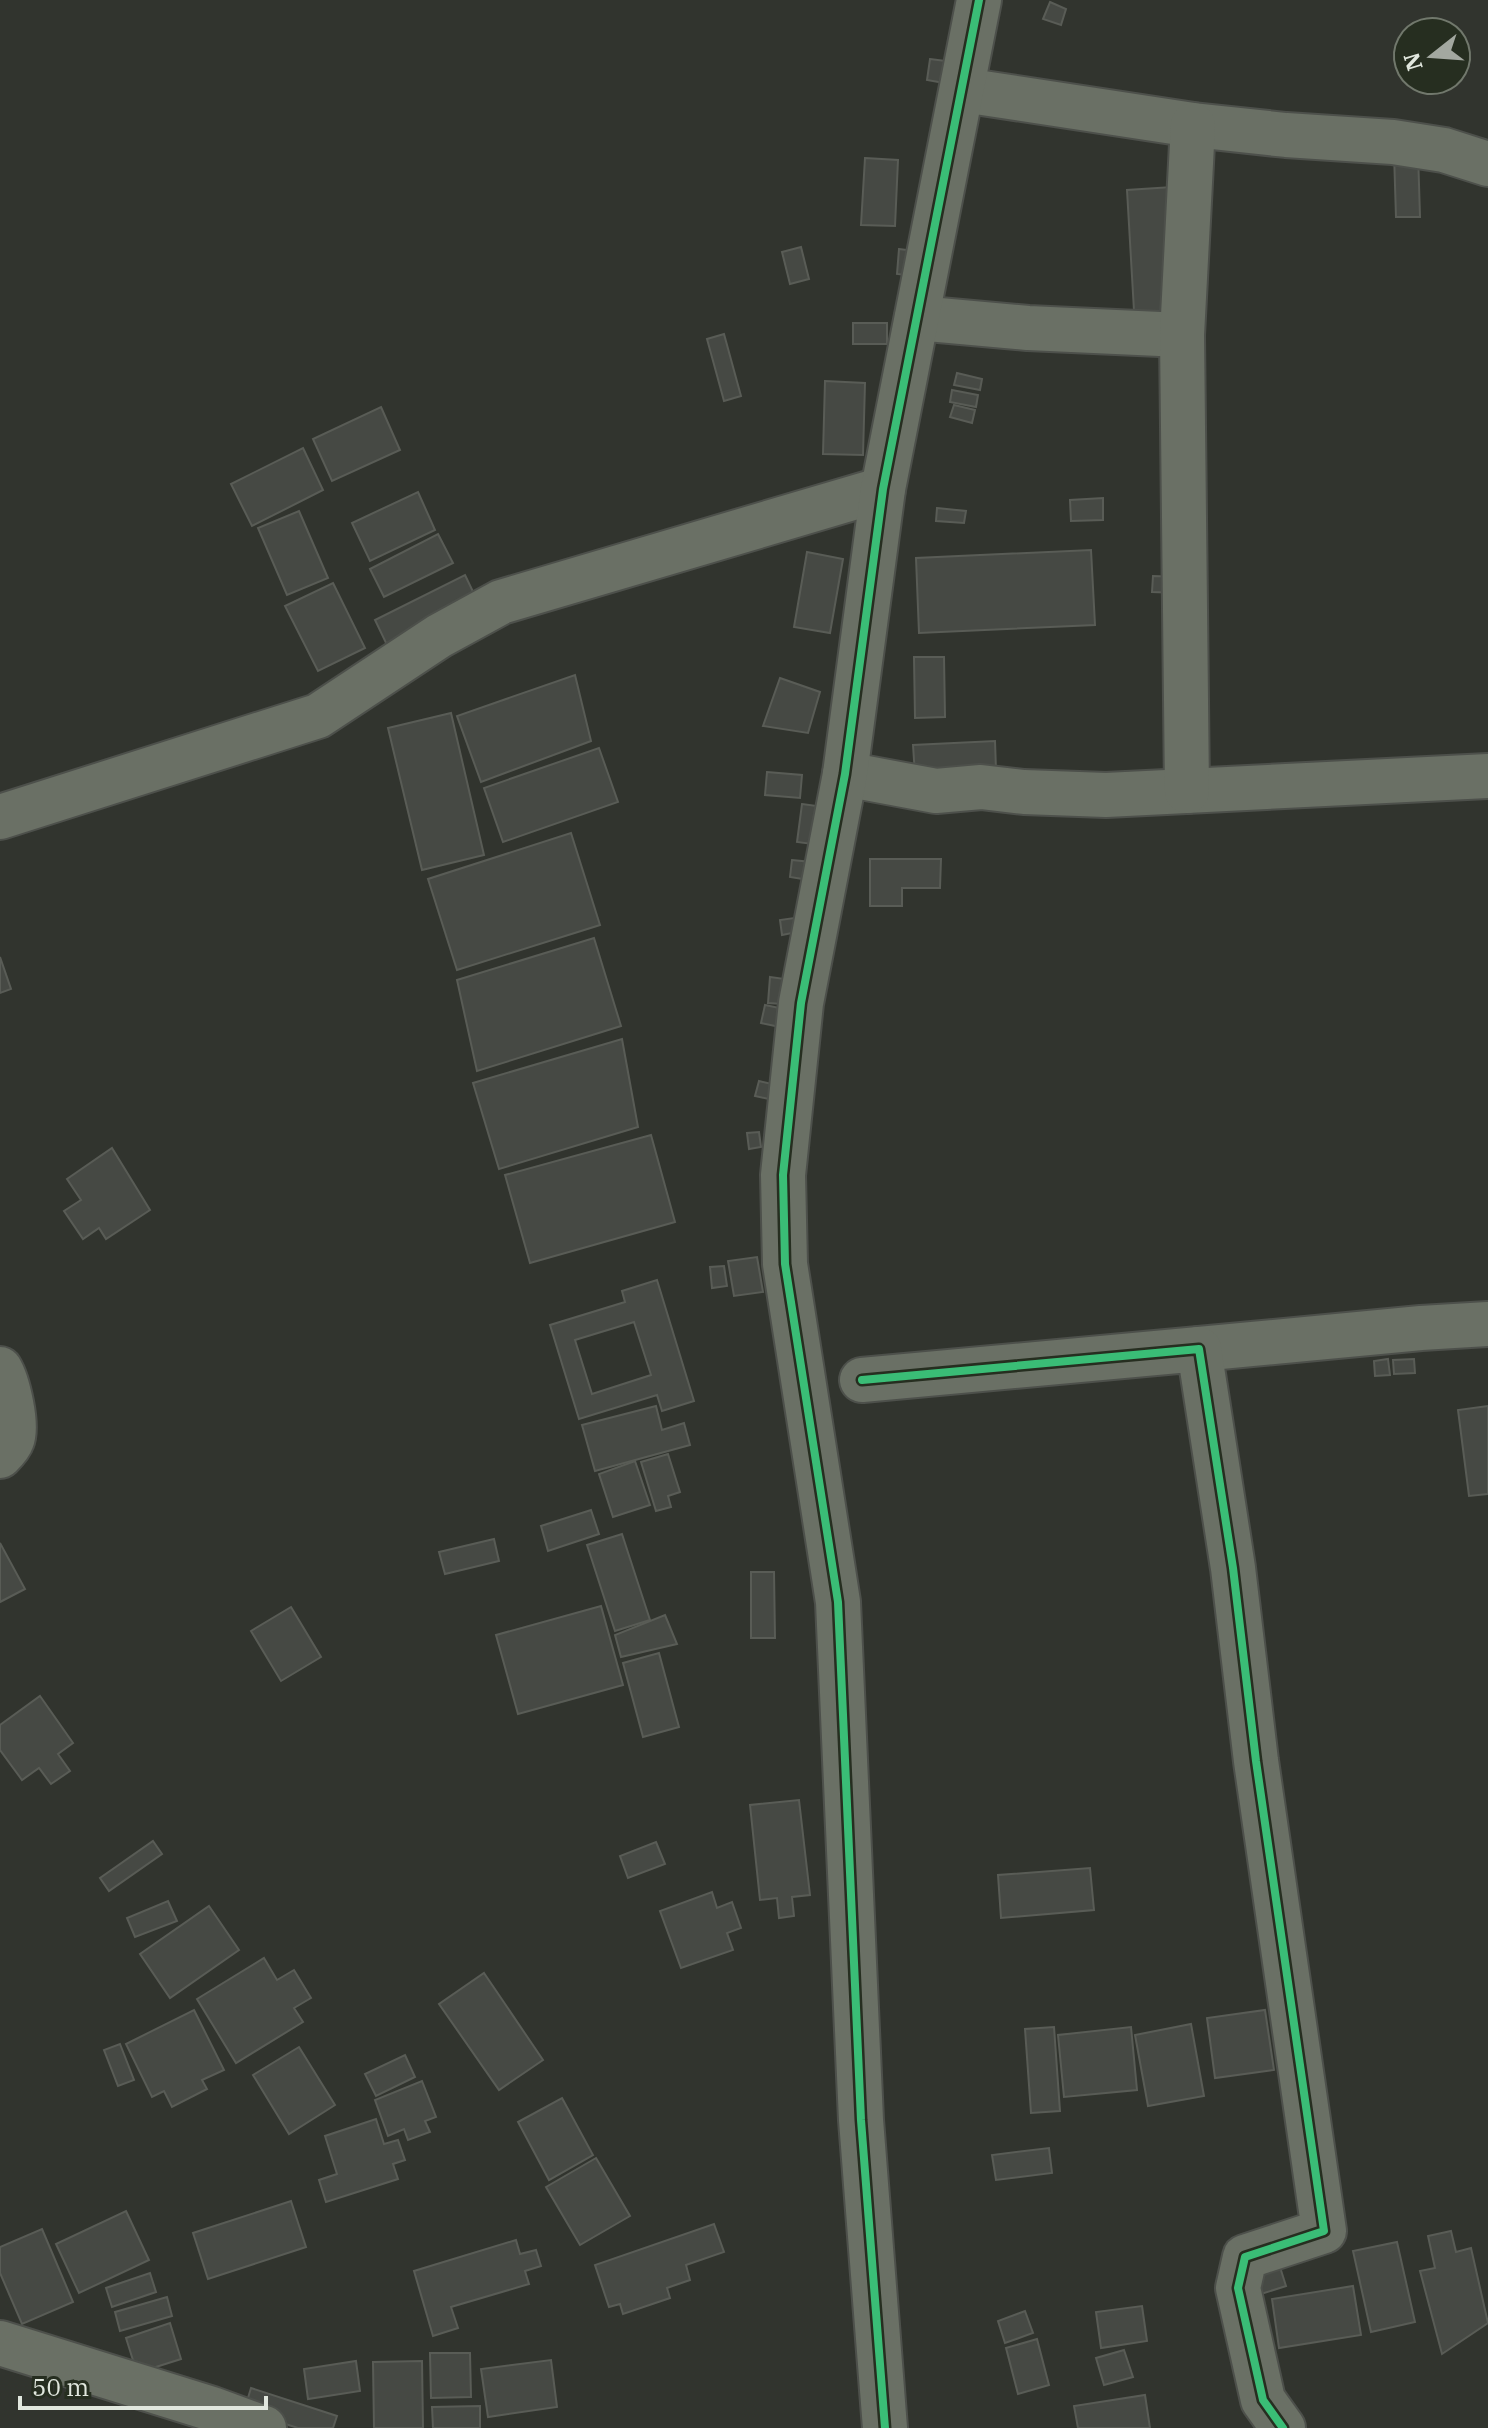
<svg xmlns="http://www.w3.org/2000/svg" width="1488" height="2428" viewBox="0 0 1488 2428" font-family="'IBM Plex Serif',serif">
  <rect width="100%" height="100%" fill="#31342e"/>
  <g fill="#464944" stroke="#595c56" stroke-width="2" fill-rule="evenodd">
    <path d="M1050,2l16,7 -5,16 -18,-6z"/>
    <path d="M930,59l24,3 -4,22 -23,-4z"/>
    <path d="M1418,152l2,65h-24l-2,-64z"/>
    <path d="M865,158l33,2 -3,66 -34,-1z"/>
    <path d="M1172,187l8,138 -45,3 -8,-138z"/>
    <path d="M801,247l8,32 -19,5 -8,-32z"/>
    <path d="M899,249l16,2 -2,25 -16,-2z"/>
    <rect x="853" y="323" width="34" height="21"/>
    <path d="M724,334l17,62 -17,5 -17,-62z"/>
    <path d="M957,373l25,6 -2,11 -26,-5z"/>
    <path d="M825,381l40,2 -2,72 -40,-1z"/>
    <path d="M952,390l26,5 -2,12 -26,-5z"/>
    <path d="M954,405l21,5 -3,13 -22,-6z"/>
    <path d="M381,407l19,43 -68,31 -19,-42z"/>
    <path d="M303,448l20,42 -71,36 -21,-42z"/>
    <path d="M418,492l17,38 -65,31 -18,-38z"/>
    <path d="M1103,498v22l-32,1 -1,-21z"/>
    <path d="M937,508l29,3 -2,12 -28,-2z"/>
    <path d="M299,511l29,67 -41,17 -29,-67z"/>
    <path d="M438,534l15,29 -69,34 -14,-28z"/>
    <path d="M1091,550l4,75 -176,8 -3,-75z"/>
    <path d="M807,552l36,7 -13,74 -36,-6z"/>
    <path d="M465,575l12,25 -90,45 -12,-25z"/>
    <path d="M1153,576l28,1 -1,16 -28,-1z"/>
    <path d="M333,583l32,65 -47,23 -33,-65z"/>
    <path d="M914,657h30l1,60 -30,1z"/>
    <path d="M575,675l16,66 -110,41 -24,-66z"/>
    <path d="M780,678l40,14 -12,41 -45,-7z"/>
    <path d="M451,713l33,142 -62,15 -34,-142z"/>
    <path d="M995,741l1,29 -81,5 -2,-30z"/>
    <path d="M599,748l19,54 -115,40 -19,-54z"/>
    <path d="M767,772l35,3 -2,23 -35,-3z"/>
    <path d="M802,804l15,2 -5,38 -15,-2z"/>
    <path d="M571,833l29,92 -143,45 -29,-91z"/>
    <path d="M870,859h71l-1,29h-38v18h-32z"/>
    <path d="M792,860l19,2 -2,18 -19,-3z"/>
    <path d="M794,918l3,14 -15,3 -2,-15z"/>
    <path d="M594,938l27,88 -144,45 -20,-91z"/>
    <path d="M0,957l11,32 -11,4z"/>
    <path d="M770,977l15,2 -2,25 -15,-1z"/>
    <path d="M765,1005l19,4 -4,18 -19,-4z"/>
    <path d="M622,1039l16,88 -139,42 -26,-86z"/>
    <path d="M759,1081l13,3 -3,15 -14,-3z"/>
    <path d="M759,1132l2,15 -12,2 -2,-16z"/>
    <path d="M651,1135l24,87 -145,41 -25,-88z"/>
    <path d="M112,1148l38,62 -44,29 -7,-11 -16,11 -19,-28 17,-11 -14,-21z"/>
    <path d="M757,1257l6,35 -29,4 -6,-35z"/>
    <path d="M724,1266l3,20 -15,2 -2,-21z"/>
    <path d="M657,1280l37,121 -32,10 -5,-16 -78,24 -29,-94 75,-23 -3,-11zM634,1322l17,53 -59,19 -17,-54z"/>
    <path d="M1388,1359l2,16 -15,1 -1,-15z"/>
    <path d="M1414,1359l1,14 -21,1 -1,-14z"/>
    <path d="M656,1406l6,24 22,-7 6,22 -95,26 -13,-46z"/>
    <path d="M1488,1406v88l-19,2 -11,-86z"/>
    <path d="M668,1454l12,38 -12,4 3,11 -15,4 -15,-49z"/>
    <path d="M635,1461l15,44 -37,12 -14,-43z"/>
    <path d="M591,1510l8,24 -51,17 -7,-25z"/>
    <path d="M622,1534l28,86 -35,11 -28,-86z"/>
    <path d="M494,1539l5,22 -54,13 -6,-22z"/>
    <path d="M0,1543l25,46 -25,13z"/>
    <path d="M751,1572h23l1,66h-24z"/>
    <path d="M601,1606l22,79 -105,29 -22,-79z"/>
    <path d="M291,1607l30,50 -40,24 -30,-50z"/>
    <path d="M665,1615l12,29 -56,13 -6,-22z"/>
    <path d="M659,1653l20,74 -36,10 -20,-74z"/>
    <path d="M40,1696l33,47 -15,11 12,17 -19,13 -12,-16 -17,12 -22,-30v-25z"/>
    <path d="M799,1800l11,95 -18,2 2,19 -15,2 -2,-20 -17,2 -10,-95z"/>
    <path d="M153,1841l9,13 -53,37 -9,-13z"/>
    <path d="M656,1842l9,22 -37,14 -8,-22z"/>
    <path d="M1090,1868l4,42 -93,8 -3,-43z"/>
    <path d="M712,1892l5,16 15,-6 9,26 -14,5 6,17 -52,18 -21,-57z"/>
    <path d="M168,1901l9,20 -42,16 -8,-19z"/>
    <path d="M209,1906l30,44 -69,48 -30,-44z"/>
    <path d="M264,1958l13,22 17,-10 17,28 -17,10 9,14 -67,41 -39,-64z"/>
    <path d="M484,1973l59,87 -44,30 -60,-86z"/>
    <path d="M194,2010l30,60 -22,10 5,9 -35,18 -8,-16 -12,6 -26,-53z"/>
    <path d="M1265,2010l9,60 -59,8 -8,-60z"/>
    <path d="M1191,2024l13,72 -56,10 -13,-71z"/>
    <path d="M1054,2027l6,84 -29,2 -6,-84z"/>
    <path d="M1131,2027l6,63 -73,7 -6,-62z"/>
    <path d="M120,2044l14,36 -16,6 -14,-36z"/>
    <path d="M299,2047l36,58 -46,29 -36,-59z"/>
    <path d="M405,2055l10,22 -39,19 -11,-22z"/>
    <path d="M422,2081l14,36 -11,4 5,11 -22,8 -4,-11 -16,7 -13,-36z"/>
    <path d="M562,2098l31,57 -44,25 -31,-58z"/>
    <path d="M376,2119l8,25 14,-4 7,20 -12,4 5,15 -72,23 -7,-22 18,-6 -12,-38z"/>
    <path d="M1049,2148l3,25 -56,7 -4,-25z"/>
    <path d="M596,2158l34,58 -50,29 -34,-58z"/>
    <path d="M291,2201l15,46 -98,32 -15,-46z"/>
    <path d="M126,2211l23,49 -70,33 -23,-49z"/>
    <path d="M714,2224l10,28 -38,13 4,15 -23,8 3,10 -47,16 -3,-10 -11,3 -14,-42z"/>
    <path d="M42,2229l31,73 -51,22 -22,-51v-26z"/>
    <path d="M1451,2231l5,21 15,-4 17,75 -46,31 -22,-83 15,-3 -7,-32z"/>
    <path d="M516,2240l4,14 16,-4 5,16 -16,5 4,13 -78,23 7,21 -25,8 -19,-65z"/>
    <path d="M1397,2242l18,80 -44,10 -18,-81z"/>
    <path d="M1280,2267l6,19 -25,8 -5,-20z"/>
    <path d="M150,2273l6,19 -44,15 -6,-19z"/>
    <path d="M1353,2286l8,49 -82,13 -7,-49z"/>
    <path d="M167,2297l5,19 -52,15 -5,-19z"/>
    <path d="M1142,2306l5,35 -46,7 -5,-36z"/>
    <path d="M1025,2311l8,22 -28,10 -7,-22z"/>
    <path d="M170,2323l11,36 -44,14 -11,-35z"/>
    <path d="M1037,2339l12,46 -31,9 -12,-46z"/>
    <path d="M1124,2350l9,27 -29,8 -8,-27z"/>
    <path d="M430,2353h40l1,44 -40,1z"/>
    <path d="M551,2360l6,47 -69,10 -7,-48z"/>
    <path d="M356,2361l4,30 -52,8 -4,-30z"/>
    <path d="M422,2361l1,67h-49l-1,-66z"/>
    <path d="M251,2388l86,28 -4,12h-35l-54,-17z"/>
    <path d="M1145,2395l5,33h-72l-4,-22z"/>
    <path d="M480,2406v22h-47l-1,-21z"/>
  </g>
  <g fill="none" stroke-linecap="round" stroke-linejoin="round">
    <g stroke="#4d504b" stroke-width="48">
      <g id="minor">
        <path d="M963,90l230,35 93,10 107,7 51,8 44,14"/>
        <path d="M917,318l111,10 154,7"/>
        <path d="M845,774l91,17 45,-4 43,5 82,3 382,-19"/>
        <path d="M1187,791l-5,-456 11,-210"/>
        <path d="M0,817l318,-101 121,-80 62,-34 382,-113"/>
        <path d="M1199,1349l222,-21 67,-4"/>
        <path d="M0,1369c8,13 18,57 12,71 -2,6 -8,12 -12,16"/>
        <path d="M862,1380l337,-31 34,219 23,193 68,470 -79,26 -7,31 25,112 20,28"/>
        <path d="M0,2343l212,66 52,19"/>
        <path d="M885,2428l-24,-308 -23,-518 -53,-338 -2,-89 18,-172 44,-229 38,-285 96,-489"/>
      </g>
    </g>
    <use href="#minor" stroke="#6a7065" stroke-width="44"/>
    <g stroke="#262e20" stroke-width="13">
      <g id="cycleway">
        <path d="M862,1380l337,-31 34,219 23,193 68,470 -79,26 -7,31 25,112 20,28"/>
        <path d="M885,2428l-24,-308 -23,-518 -53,-338 -2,-89 18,-172 44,-229 38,-285 96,-489"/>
      </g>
    </g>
    <use href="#cycleway" stroke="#3abd76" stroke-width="8"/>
  </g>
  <g transform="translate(1432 56) rotate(253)"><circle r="38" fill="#262e20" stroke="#71786c" stroke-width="2"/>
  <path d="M0-6L14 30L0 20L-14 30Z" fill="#a3a8a0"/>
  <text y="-12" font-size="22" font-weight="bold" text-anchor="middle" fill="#e1e7de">N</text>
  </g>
  <path d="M20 2396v12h246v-12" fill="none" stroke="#e1e7de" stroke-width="4"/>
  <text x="32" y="2396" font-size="24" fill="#e1e7de" stroke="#262e20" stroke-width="6" paint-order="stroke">50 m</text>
</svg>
